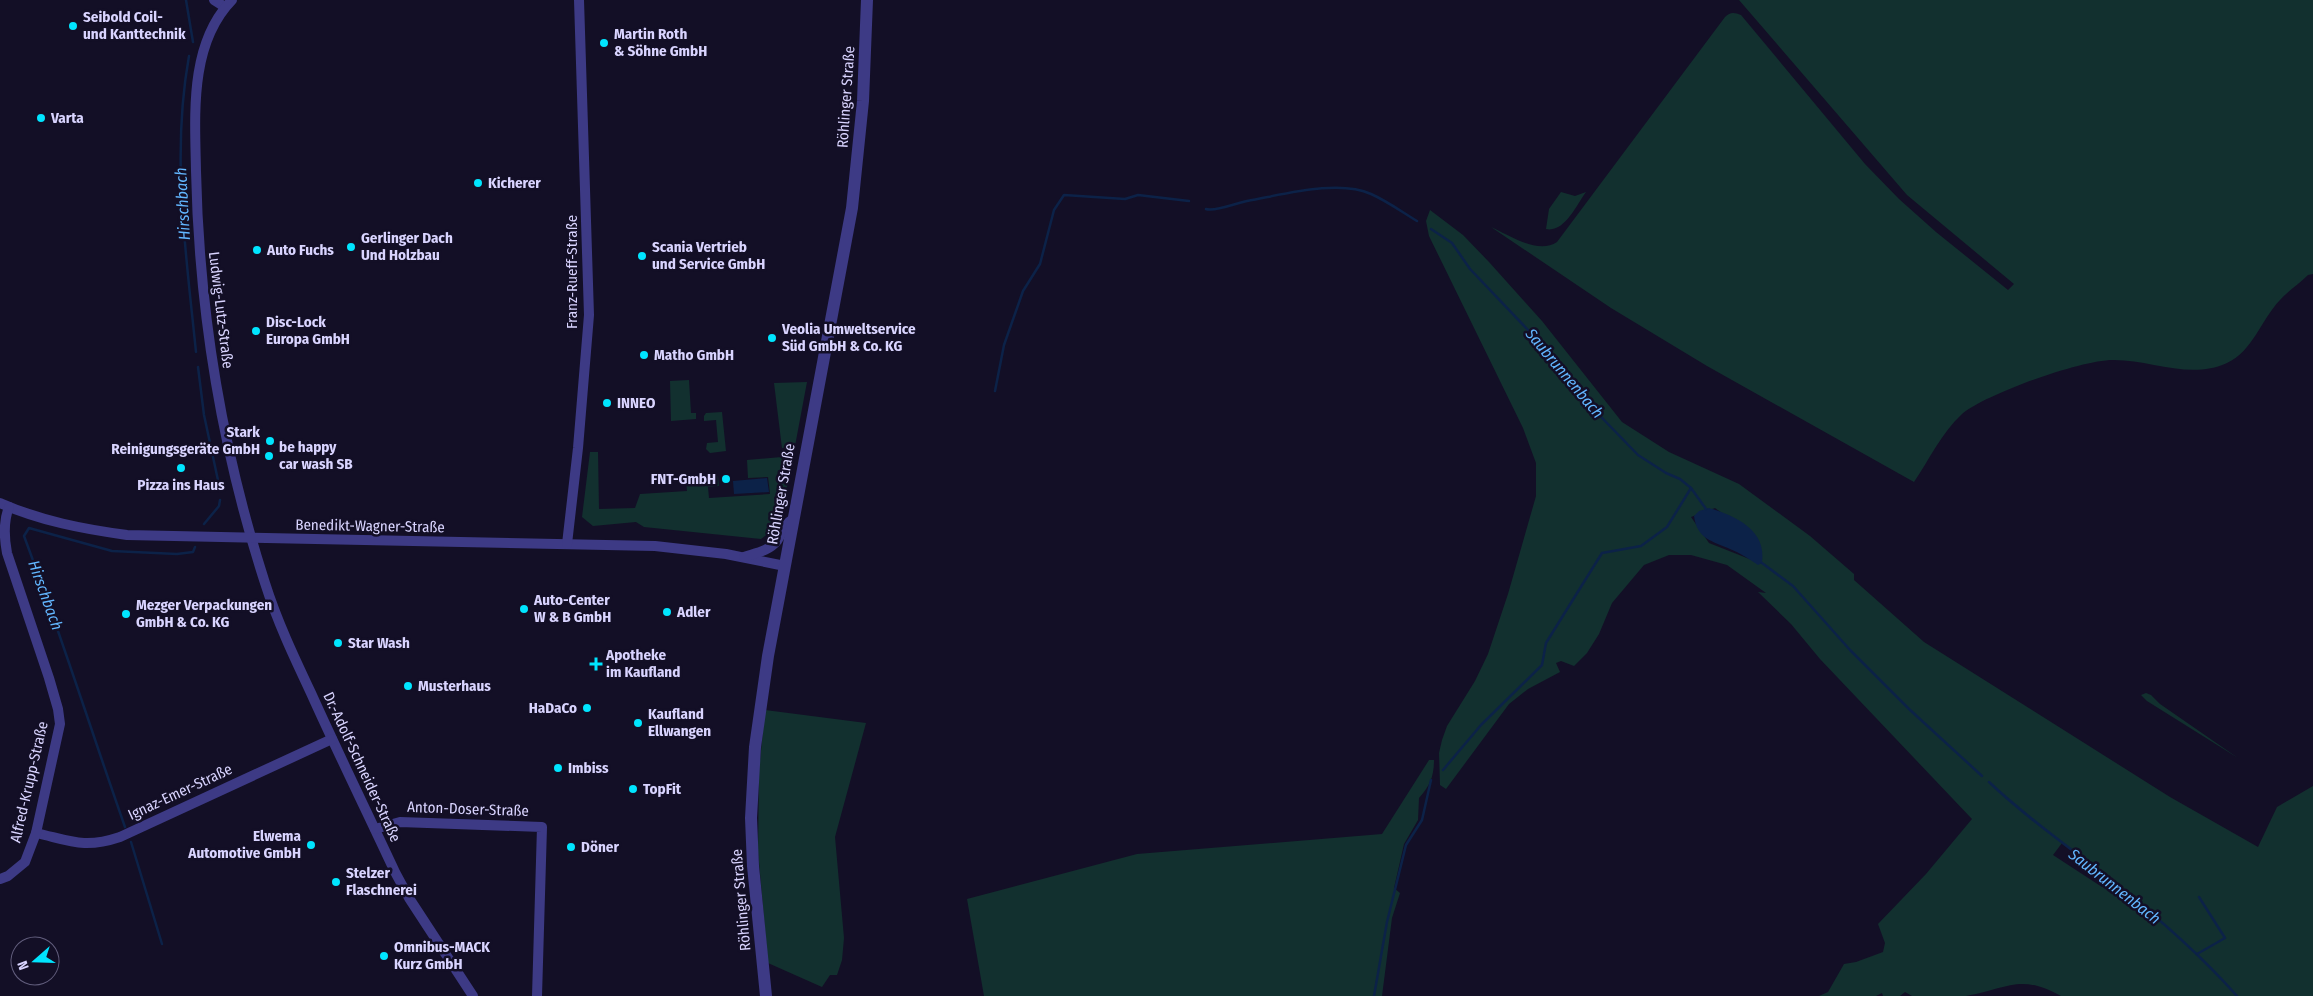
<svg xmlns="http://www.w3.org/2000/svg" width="2313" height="996" viewBox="0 0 2313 996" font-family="'Fira Sans Condensed',sans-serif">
  <rect width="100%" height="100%" fill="#130f26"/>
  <g fill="#12302f" fill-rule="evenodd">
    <path d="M1739,0h574v274l-5,1c-9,9 -20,16 -28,25 -19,20 -27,51 -53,63 -37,17 -75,-3 -113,-3 -31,-1 -128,34 -152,54 -20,18 -33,46 -48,68l-207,-116 -96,-58 -120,-81c18,8 47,28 66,15l168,-225c5,-5 9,-5 16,-2l124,149 34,35 37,33 72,58 6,-6 -107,-89z"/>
    <path d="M1561,192l14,4 11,-4c-10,14 -22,41 -40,37l3,-20z"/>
    <path d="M1430,210l33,25 26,27 53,59 80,101 47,30 70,32 71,52 44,38v6l70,62 246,155 88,50 19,-40 36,-21v210h-252c-41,-23 -54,-7 -95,0 -17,0 -37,0 -54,0l-7,-4 -5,4h-17l-1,-3 -6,3h-57l9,-4 16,-28 12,-2 27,-10 2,-9 -7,-19 48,-50 46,-55 -152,-160 -29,-35 -33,-32 8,1 -39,-28 -36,-10h-22l-25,10 -32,38 -13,31 -12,19 -13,13 -13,-5 -5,2 4,9 -32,17 -19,15 -63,85 -6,-4 -1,-32 3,-13 5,-14 28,-45 13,-27 20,-60 28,-98v-33l-13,-35 -94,-192 -3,-15zM1715,508l42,30 5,26 -53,-21 -18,-26zM2062,843l49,37v1l-9,6 -49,-32z"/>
    <path d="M689,380l2,33h5v6l-25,2 -1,-40z"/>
    <path d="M807,382l-12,64 -13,2 -8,-65z"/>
    <path d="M722,412l4,39 -16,2 -4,-4 1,-6 11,-1 -2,-22 -12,1v-5l2,-3z"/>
    <path d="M590,452h8l1,57 36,-1 5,-14 47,-3 -1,-12 32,-3 1,10 -11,1 1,11 61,-4 -2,-17 -20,1 -1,-18 46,-4 -5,28 -18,48 -9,7 -117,-12 -8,-5 -43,4 -11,-9z"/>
    <path d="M2146,693l5,2 9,9 78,54 -91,-57 -6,-6z"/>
    <path d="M765,710l101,13 -31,114 9,101 -2,22 -5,15h-7l-8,12 -54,-24 -10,-112 1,-80z"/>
    <path d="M1429,760h5c0,16 -4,26 -15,38l-1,22 -14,24 -10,44 6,5 -8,25 -10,78h-398l-17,-97 170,-45 245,-20z"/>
  </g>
  <g fill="#0c2248">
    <path d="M767,478l2,14 -35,2 -1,-13z"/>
    <path d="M1709,508c27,8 58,22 53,55l-4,2c-9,-6 -18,-12 -28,-16 -18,-8 -33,-10 -36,-33l5,-5z"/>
  </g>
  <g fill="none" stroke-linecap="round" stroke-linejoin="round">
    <g stroke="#0c2248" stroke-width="2.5">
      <path d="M186,0l7,42"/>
      <path d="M189,56c-18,100 -3,196 7,296"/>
      <path d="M1206,209c9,3 30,-6 41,-8 35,-6 91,-22 124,-7 16,7 31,18 46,27"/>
      <path d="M1431,229l21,14 18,26 59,62 44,57 65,67 28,18 14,6 11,9 15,21"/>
      <path d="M198,367l6,48 15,70"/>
      <path d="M995,391l9,-46 19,-54 17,-27 14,-54 10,-15 61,4 13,-4 51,6"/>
      <path d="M204,524l15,-18 1,-6"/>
      <path d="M1762,563l31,23 57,64 59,59 73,67"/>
      <path d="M1443,770l38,-45 61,-60 4,-22 56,-90 39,-7 26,-19 24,-39"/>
      <path d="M1989,782c38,36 80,65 122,98 44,35 88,73 126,116"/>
      <path d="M125,827c-34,-97 -65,-195 -101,-291l5,-8 83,23 65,3 16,-2 2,-5"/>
      <path d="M131,842l31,102"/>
      <path d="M2197,954l28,-16 -26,-41"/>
      <path d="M1374,996l13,-74 19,-77 16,-25 9,-40"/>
    </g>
    <g stroke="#3d3a85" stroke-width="10">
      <path d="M214,0l11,7"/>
      <path d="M232,0c-43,44 -37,115 -36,171 3,140 26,279 69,412 12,38 29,74 46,110 27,60 56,119 84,179l14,26 64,98"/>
      <path d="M0,503c41,18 83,26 127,32l528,11 71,8 59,12"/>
      <path d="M567,544l11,-96 11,-133 -10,-315"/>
      <path d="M744,557c12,-4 25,-6 33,-16 6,-9 6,-16 16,-22"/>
      <path d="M375,829l25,-7 142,5 -5,169"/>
      <path d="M36,833c35,8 48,16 84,4l212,-98"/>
      <path d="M0,879l8,-3 17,-14 11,-29 24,-109 -2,-15 -9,-31 -42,-125c-3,-16 -4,-31 2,-46"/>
    </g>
    <path stroke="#3d3a85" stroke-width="12" d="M766,996l-13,-130 -2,-48 4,-71 13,-91 84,-448 11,-107 4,-101"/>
  </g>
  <g fill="#00e5ff" stroke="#130f26" stroke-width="2">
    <circle cx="73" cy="26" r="5"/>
    <circle cx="604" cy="43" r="5"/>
    <circle cx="41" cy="118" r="5"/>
    <circle cx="478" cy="183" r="5"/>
    <circle cx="351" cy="247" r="5"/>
    <circle cx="257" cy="250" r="5"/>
    <circle cx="642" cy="256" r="5"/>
    <circle cx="256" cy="331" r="5"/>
    <circle cx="772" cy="338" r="5"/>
    <circle cx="644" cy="355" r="5"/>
    <circle cx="607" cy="403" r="5"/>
    <circle cx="270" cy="441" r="5"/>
    <circle cx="269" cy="456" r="5"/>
    <circle cx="181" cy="468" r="5"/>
    <circle cx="726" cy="479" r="5"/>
    <circle cx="524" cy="609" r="5"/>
    <circle cx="667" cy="612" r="5"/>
    <circle cx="126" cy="614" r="5"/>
    <circle cx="338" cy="643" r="5"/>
    <path d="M593.5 656.5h5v5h5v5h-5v5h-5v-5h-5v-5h5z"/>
    <circle cx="408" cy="686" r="5"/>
    <circle cx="587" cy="708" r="5"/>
    <circle cx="638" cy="723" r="5"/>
    <circle cx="558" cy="768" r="5"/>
    <circle cx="633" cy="789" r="5"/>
    <circle cx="311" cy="845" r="5"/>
    <circle cx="571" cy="847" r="5"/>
    <circle cx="336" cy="882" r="5"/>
    <circle cx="384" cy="956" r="5"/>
  </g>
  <g text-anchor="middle" stroke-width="5" stroke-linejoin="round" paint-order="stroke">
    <g font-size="15" font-weight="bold" fill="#d9d4ff" stroke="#130f26" text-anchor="start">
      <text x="83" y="22">Seibold Coil-<tspan x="83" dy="17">und Kanttechnik</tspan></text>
      <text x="614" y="39">Martin Roth<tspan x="614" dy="17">&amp; Söhne GmbH</tspan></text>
      <text x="51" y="123">Varta</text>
      <text x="488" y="188">Kicherer</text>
      <text x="361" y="243">Gerlinger Dach<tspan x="361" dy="17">Und Holzbau</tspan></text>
      <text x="652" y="252">Scania Vertrieb<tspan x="652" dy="17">und Service GmbH</tspan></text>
      <text x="267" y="255">Auto Fuchs</text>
      <text x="266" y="327">Disc-Lock<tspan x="266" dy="17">Europa GmbH</tspan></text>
      <text x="782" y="334">Veolia Umweltservice<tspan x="782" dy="17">Süd GmbH &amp; Co. KG</tspan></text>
      <text x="654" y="360">Matho GmbH</text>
      <text x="617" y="408">INNEO</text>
      <text x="260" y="437" text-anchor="end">Stark<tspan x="260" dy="17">Reinigungsgeräte GmbH</tspan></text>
      <text x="279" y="452">be happy<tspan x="279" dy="17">car wash SB</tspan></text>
      <text x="716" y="484" text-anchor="end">FNT-GmbH</text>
      <text x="181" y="490" text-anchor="middle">Pizza ins Haus</text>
      <text x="534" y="605">Auto-Center<tspan x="534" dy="17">W &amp; B GmbH</tspan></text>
      <text x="136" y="610">Mezger Verpackungen<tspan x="136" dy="17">GmbH &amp; Co. KG</tspan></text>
      <text x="677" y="617">Adler</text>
      <text x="348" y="648">Star Wash</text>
      <text x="606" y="660">Apotheke<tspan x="606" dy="17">im Kaufland</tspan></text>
      <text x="418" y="691">Musterhaus</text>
      <text x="577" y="713" text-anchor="end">HaDaCo</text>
      <text x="648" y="719">Kaufland<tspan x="648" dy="17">Ellwangen</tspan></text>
      <text x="568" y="773">Imbiss</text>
      <text x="643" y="794">TopFit</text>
      <text x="301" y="841" text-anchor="end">Elwema<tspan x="301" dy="17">Automotive GmbH</tspan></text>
      <text x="581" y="852">Döner</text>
      <text x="346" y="878">Stelzer<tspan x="346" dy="17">Flaschnerei</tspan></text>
      <text x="394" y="952">Omnibus-MACK<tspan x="394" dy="17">Kurz GmbH</tspan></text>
    </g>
    <g font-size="15" fill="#d9d4ff" stroke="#130f26">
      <text transform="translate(846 97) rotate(-86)" y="5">Röhlinger Straße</text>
      <text transform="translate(572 272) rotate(-90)" y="5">Franz-Rueff-Straße</text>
      <text transform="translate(221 310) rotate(83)" y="5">Ludwig-Lutz-Straße</text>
      <text transform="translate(781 494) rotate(-80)" y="5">Röhlinger Straße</text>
      <text transform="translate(370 526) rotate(1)" y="5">Benedikt-Wagner-Straße</text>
      <text transform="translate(362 767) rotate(65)" y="5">Dr.-Adolf-Schneider-Straße</text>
      <text transform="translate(29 782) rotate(-77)" y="5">Alfred-Krupp-Straße</text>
      <text transform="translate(180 792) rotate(-25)" y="5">Ignaz-Emer-Straße</text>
      <text transform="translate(468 809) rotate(2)" y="5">Anton-Doser-Straße</text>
      <text transform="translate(741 900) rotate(-95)" y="5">Röhlinger Straße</text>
    </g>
    <g font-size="16" font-style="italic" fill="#62b6ff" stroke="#130f26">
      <text transform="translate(182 204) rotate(-93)" y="6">Hirschbach</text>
      <text transform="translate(1565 373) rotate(50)" y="6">Saubrunnenbach</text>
      <text transform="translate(46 595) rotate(70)" y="6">Hirschbach</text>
      <text transform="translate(2115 886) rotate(38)" y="6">Saubrunnenbach</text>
    </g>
  </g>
  <g transform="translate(35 961) rotate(250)"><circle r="24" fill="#130f26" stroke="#625e7d"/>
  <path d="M0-4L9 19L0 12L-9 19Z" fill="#00e5ff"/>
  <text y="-8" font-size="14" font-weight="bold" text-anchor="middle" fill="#d9d4ff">N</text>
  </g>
</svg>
